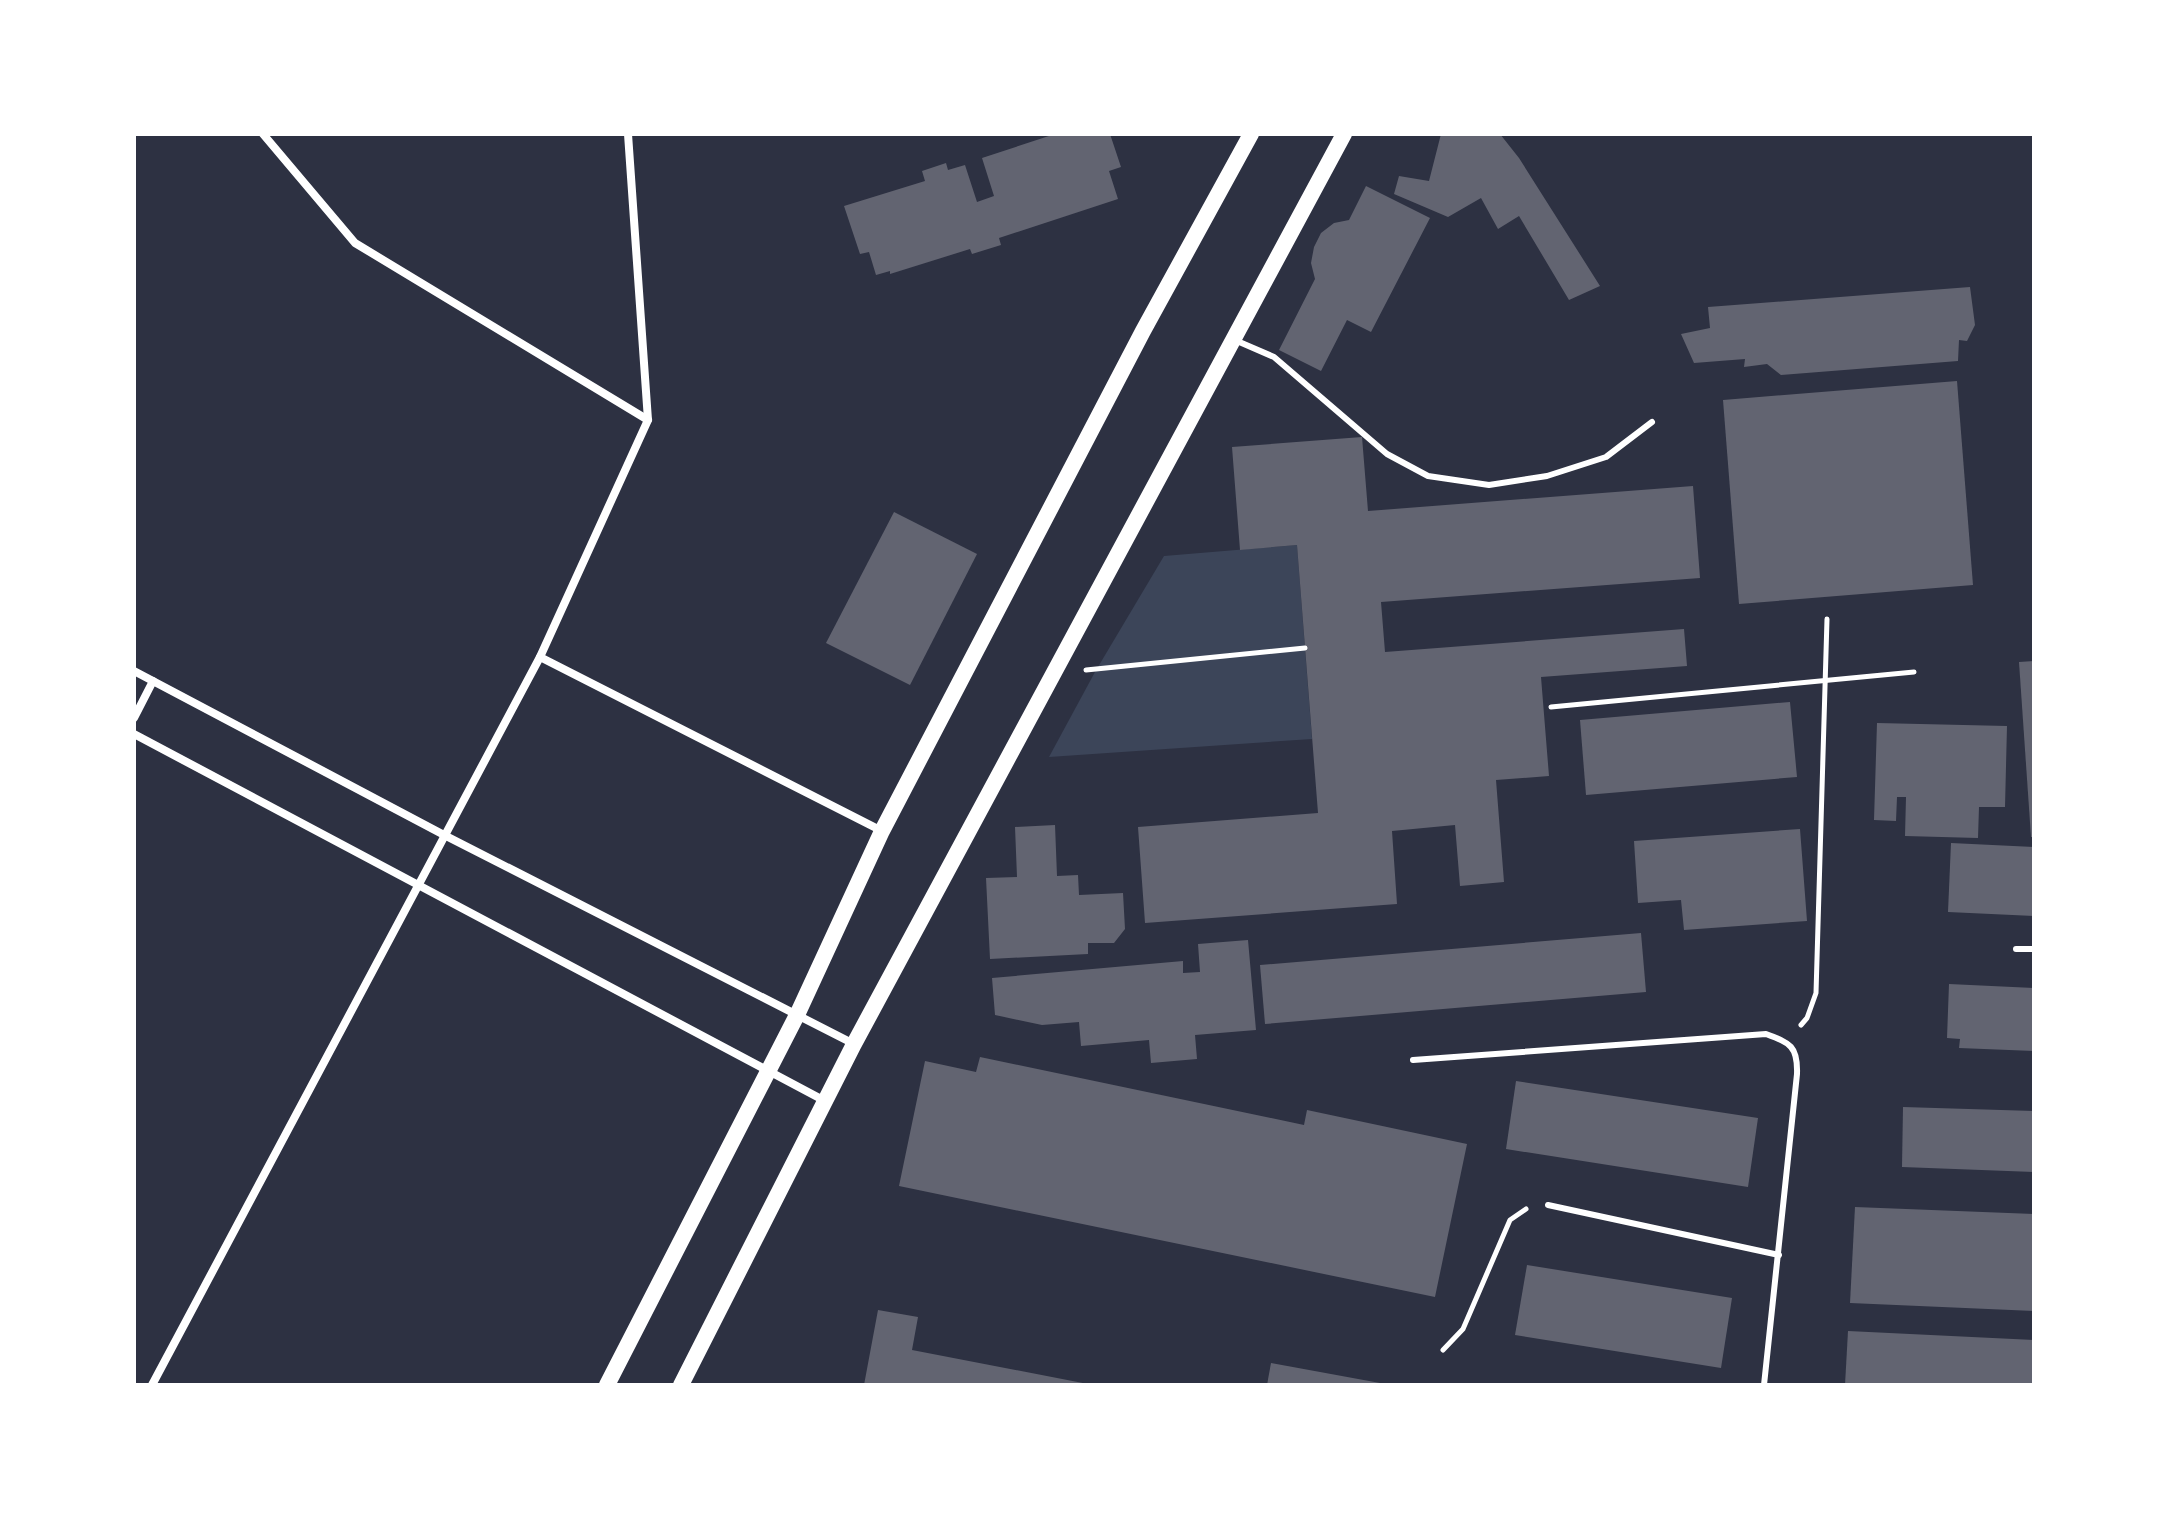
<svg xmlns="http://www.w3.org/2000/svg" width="2168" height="1519" viewBox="0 0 2168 1519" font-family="Figtree,sans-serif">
  <rect width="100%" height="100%" fill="#2d3142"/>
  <path fill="#3c4559" d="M1297,545l15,194 -263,18 46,-85 69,-116z"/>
  <g fill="#626471">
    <path d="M1055,134h55l11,33 -12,4 9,28 -119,39 2,7 -29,9 -2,-5 -80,25v-3l-14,4 -7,-23 -9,2 -16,-48 81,-25 -3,-10 24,-8 2,7 17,-5 12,37 17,-6 -12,-38z"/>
    <path d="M1441,134h59l19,24 81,128 -31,14 -50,-84 -21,13 -17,-31 -33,19 -54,-23 5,-18 30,5z"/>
    <path d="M1366,186l64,32 -59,114 -24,-12 -26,51 -42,-21 36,-71 -4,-16 3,-16 7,-14 13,-10 15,-3z"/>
    <path d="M1970,287l5,38 -8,16 -8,-1 -1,21 -177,14 -14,-11 -23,3 1,-8 -51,4 -13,-29 29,-6 -2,-21z"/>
    <path d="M1957,381l16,204 -234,19 -16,-204z"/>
    <path d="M1362,437l6,74 325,-25 7,92 -319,24 4,50 299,-23 3,37 -146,11 8,99 -53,4 8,102 -44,4 -5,-61 -63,6 5,73 -252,19 -7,-96 180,-14 -21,-268 -57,5 -8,-103z"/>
    <path d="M894,512l83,42 -67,131 -84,-42z"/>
    <path d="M2034,661v176h-3l-12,-175z"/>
    <path d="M1790,702l7,75 -211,18 -6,-75z"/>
    <path d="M1877,723l130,3 -2,81h-26l-1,31 -73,-2 1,-39h-9l-1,24 -22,-1z"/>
    <path d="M1055,825l2,51 21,-1 1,20 44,-2 2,36 -11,14h-26v11l-98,5 -4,-81 31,-1 -2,-50z"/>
    <path d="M1800,829l7,92 -123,9 -3,-30 -43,3 -4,-62z"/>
    <path d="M1951,843l83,4v69l-86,-4z"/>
    <path d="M1641,933l5,59 -381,32 -5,-59z"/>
    <path d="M1248,940l8,90 -61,5 2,24 -46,4 -2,-23 -68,6 -2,-24 -37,3 -47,-10 -3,-37 191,-17v12l17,-1 -2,-28z"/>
    <path d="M1949,984l85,4v63l-75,-3 1,-9 -13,-1z"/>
    <path d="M980,1057l324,68 3,-15 160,34 -32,153 -536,-111 26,-125 51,11z"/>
    <path d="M1516,1081l242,37 -10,69 -242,-38z"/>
    <path d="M1903,1107l131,4v61l-132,-5z"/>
    <path d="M1855,1207l179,7v97l-184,-8z"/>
    <path d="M1527,1265l205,33 -11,70 -206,-33z"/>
    <path d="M878,1310l40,7 -6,33 181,35h-229z"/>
    <path d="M1848,1331l186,9v45h-189z"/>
    <path d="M1271,1363l109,20v2h-113z"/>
  </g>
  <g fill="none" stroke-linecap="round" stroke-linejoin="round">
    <g stroke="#fff" stroke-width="5">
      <path d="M1086,670l219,-22"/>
      <path d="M1551,707l363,-35"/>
      <path d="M1801,1025l6,-7 9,-25 11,-374"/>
      <path d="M1443,1350l20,-21 47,-109 16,-11"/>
    </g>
    <g stroke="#fff" stroke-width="6">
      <path d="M1237,341l37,16 113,97 41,22 61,9 58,-9 59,-19 46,-35"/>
      <path d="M2016,949h18"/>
      <path d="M1413,1060l353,-26c24,9 32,12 31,40l-33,311"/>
      <path d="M1548,1205l231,50"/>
    </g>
    <g stroke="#fff" stroke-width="8">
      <path d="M263,134l92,109 293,177"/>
      <path d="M540,657l342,174"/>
      <path d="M134,671l312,165 408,208"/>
      <path d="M134,718l19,-37"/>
      <path d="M134,734l691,367"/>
      <path d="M152,1385l388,-728 108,-237 -20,-286"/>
    </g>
    <g stroke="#fff" stroke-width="16">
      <path d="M607,1385l190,-370 85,-184 261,-500 108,-197"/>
      <path d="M681,1385l173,-341 490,-910"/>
    </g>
  </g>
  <rect width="2168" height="1519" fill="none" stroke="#ffffff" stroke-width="272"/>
</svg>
